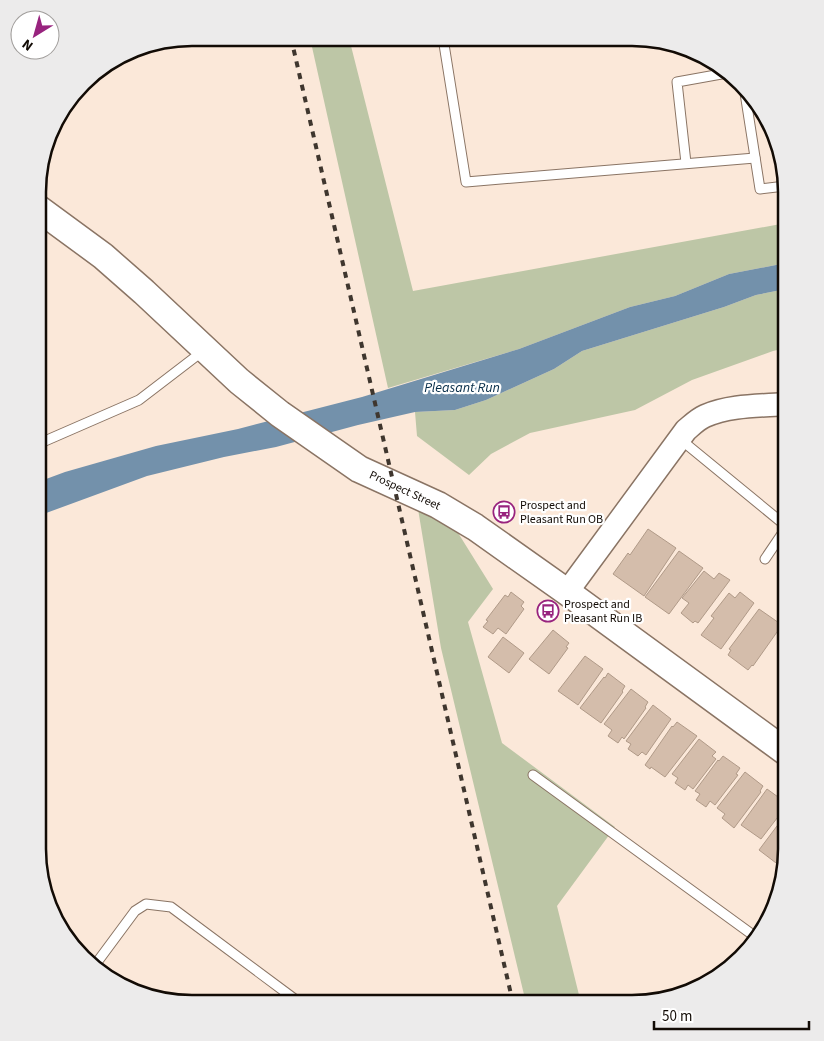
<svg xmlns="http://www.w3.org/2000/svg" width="824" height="1041" viewBox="0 0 824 1041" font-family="'Source Sans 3',sans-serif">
  <rect width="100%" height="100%" fill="#fbe8d9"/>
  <g fill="#bdc6a6">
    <path d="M310,38h39l64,253 373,-68v40l-57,11 -54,22 -45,11 -111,42 -131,39z"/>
    <path d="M786,289v59l-13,3 -81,29 -57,30 -105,23 -39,21 -22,21 -52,-39 -2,-24 40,-2 31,-10 68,-31 28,-18 142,-44 32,-12z"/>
    <path d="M418,509l37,19 38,61 -25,33 34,121 113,84 -58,79 24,97h-55l-85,-355z"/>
  </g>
  <path fill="#7391ab" d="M786,263v26l-30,6 -32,12 -142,44 -28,18 -68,31 -31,10 -40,2 -57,13 -82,22 -52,10 -77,19 -109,40v-34l27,-10 91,-26 82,-17 124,-32 157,-48 111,-42 45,-11 54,-22z"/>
  <g fill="#d4bdab" stroke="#b09a88">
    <path d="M648,529l28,19 -32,48 -31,-22 15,-21 2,2z"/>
    <path d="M679,551l24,17 -34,46 -24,-17z"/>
    <path d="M704,571l10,8 5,-6 11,7 -32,43 -3,-2 -2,2 -12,-10 8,-10 -7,-5z"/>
    <path d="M511,592l13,10 -3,4 3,3 -18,25 -8,-6 -5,6 -10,-7 5,-6 -2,-1 19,-25 3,2z"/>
    <path d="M740,592l14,11 -33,46 -20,-14 13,-17 -3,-2 18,-23 6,5z"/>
    <path d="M759,609l23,16 -29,41 -1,-1 -4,5 -20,-15 3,-5 -2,-1z"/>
    <path d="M553,630l16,13 -3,4 2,1 -19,26 -20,-15z"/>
    <path d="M503,637l21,16 -15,20 -21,-16z"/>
    <path d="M585,656l18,13 -25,36 -20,-14z"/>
    <path d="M608,673l17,13 -3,5 1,1 -22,31 -21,-15 24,-31 1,1z"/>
    <path d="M631,689l17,13 -3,5 1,1 -22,31 -2,-2 -4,6 -10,-7 4,-6 -8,-6z"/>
    <path d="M653,705l18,14 -25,36 -4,-3 -4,4 -10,-7 3,-5 -5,-3z"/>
    <path d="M677,722l20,14 -32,41 -14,-10 -1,2 -5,-4 27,-39 1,1z"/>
    <path d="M699,739l17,13 -4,4 4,3 -23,30 -5,-4 -3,5 -10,-7 3,-5 -6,-4z"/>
    <path d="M723,756l17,12 -4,6 2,1 -23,30 -5,-4 -4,6 -10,-7 4,-6 -5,-3 23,-31 1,1z"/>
    <path d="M745,772l18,14 -3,5 1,1 -27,36 -12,-10 3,-4 -8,-6z"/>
    <path d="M767,789l18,13 -4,5 3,2 -23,30 -20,-14z"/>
    <path d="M786,814v45l-6,7 -21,-16z"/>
  </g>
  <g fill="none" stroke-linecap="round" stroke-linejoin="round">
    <g stroke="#8a7464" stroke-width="11">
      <g id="service">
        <path d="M443,38l23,144 289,-24"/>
        <path d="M745,93l15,96 25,-3"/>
        <path d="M686,163l-9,-81 50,-9"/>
        <path d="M680,439l106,87"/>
        <path d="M38,444l101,-44 64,-49"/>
        <path d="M765,559l21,-31"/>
        <path d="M533,775l224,163"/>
        <path d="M95,965l40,-54 11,-7 25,3 129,96"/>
      </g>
    </g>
    <g stroke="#8a7464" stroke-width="25">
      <path id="tertiary" d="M567,592l119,-162c6,-5 12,-11 19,-14 25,-11 55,-10 81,-12"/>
    </g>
    <g stroke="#8a7464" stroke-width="29">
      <path id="secondary" d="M39,209l64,47 41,36 95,89 41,33 79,55 79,36 37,22 92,65 219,160"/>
    </g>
    <use href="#service" stroke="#fff" stroke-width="9"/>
    <use href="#tertiary" stroke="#fff" stroke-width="22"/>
    <use href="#secondary" stroke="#fff" stroke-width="26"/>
    <path stroke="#3f362e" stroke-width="4" stroke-dasharray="6 6" stroke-linecap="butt" d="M291,38l222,965"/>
  </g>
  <defs>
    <g id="bus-ring" transform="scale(1.125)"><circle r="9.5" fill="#fff" stroke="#98237e" stroke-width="1.5"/><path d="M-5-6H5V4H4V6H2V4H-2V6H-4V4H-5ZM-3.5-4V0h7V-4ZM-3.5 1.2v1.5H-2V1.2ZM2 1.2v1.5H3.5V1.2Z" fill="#98237e"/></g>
  </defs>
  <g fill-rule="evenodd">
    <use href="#bus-ring" x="504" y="512"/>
    <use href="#bus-ring" x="548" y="611"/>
  </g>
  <g text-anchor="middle" stroke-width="4.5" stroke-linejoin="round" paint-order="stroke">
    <g font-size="12" fill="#120b05" stroke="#fff">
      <text transform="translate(405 490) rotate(25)" y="4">Prospect Street</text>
    </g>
    <g font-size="12" fill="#120b05" stroke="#fff" text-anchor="start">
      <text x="520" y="509">Prospect and<tspan x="520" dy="14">Pleasant Run OB</tspan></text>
      <text x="564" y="608">Prospect and<tspan x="564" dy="14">Pleasant Run IB</tspan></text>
    </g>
    <g font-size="14" font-style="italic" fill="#072d49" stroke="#fff">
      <text x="462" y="392">Pleasant Run</text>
    </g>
  </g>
  <path d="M0 0H824V1041H0ZM192 46H632A146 146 0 0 1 778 192V849A146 146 0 0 1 632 995H192A146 146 0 0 1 46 849V192A146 146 0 0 1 192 46Z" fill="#ecebeb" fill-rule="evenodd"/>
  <path fill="none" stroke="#120b05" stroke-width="2.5" d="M192 46H632A146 146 0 0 1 778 192V849A146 146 0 0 1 632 995H192A146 146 0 0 1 46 849V192A146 146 0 0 1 192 46Z"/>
  <g transform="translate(35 35) rotate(217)"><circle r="24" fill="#ffffff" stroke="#a09d9b"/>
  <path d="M0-4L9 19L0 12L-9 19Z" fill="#98237e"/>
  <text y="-8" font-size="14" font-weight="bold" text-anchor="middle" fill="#120b05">N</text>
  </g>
  <path d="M654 1021v8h155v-8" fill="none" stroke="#120b05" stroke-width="2.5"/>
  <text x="662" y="1021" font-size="15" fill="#120b05" stroke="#ffffff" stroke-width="4" paint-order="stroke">50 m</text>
</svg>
